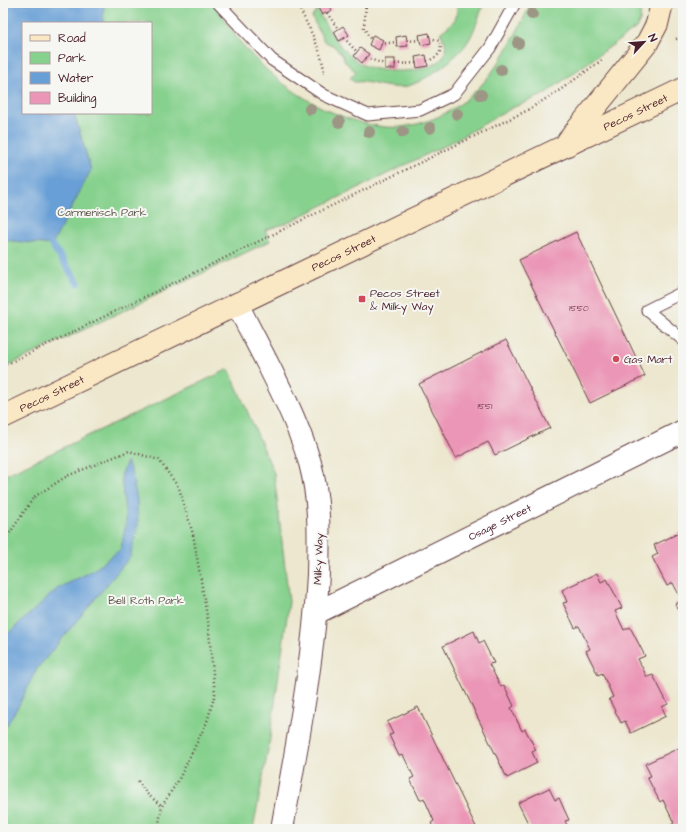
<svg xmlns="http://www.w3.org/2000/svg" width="686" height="832" viewBox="0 0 686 832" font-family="'Architects Daughter',sans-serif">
  <rect width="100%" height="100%" fill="#f6f6f2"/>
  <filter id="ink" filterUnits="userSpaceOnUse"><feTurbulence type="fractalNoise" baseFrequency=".025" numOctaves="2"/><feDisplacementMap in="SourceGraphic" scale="8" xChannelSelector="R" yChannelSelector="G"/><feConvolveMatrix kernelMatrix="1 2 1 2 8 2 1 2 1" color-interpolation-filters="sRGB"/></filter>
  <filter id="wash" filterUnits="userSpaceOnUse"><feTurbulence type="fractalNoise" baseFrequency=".012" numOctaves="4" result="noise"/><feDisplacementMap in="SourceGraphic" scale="16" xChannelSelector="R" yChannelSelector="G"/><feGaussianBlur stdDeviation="0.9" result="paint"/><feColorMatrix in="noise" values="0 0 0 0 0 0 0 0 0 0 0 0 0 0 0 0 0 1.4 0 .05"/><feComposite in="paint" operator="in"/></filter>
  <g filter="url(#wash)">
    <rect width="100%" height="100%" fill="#ece7ce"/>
    <g fill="#87d18e" stroke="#68785c" fill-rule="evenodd">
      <path d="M3,3h211c11,15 20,34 33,47 33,37 81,68 131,76 25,5 57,-5 78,-19 36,-24 57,-66 75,-104h110l-1,18 -4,7 -93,67 -31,13 -62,35 -163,80 -22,7 5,11 -267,127zM23,23h128v90h-128z"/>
      <path d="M456,3h28c-5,13 -9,28 -17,40 -10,15 -46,42 -64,44 -18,2 -34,-7 -49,-5l-4,-4 6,-6 -11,-10 -2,-6 -9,-10 -10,-5 -12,-24 5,-7c12,20 24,42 44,54 22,13 108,11 79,-31 11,-9 21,-14 16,-30z"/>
      <path d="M229,369l45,104 15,129 -20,143 -16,84h-250v-353z"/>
    </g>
    <g fill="#689fd6" stroke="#595f80">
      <path d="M3,3h101l-1,20h-80v90h51l17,57 -39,75 -49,-5z"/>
      <path d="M127,461l5,13 5,26 1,25 -8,32 -94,113 -17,35 -16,26v-93l54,-49 35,-18 29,-22 5,-27 -5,-46z"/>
    </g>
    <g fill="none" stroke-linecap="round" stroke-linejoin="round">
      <path stroke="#689fd6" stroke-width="7" d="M52,245l26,38"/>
    </g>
    <g id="blocks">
      <g fill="#eb96b6">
        <path d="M323,3h5l4,7 -10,5 -5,-9z"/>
        <path d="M343,26l6,9 -10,6 -5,-9z"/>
        <path d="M429,33l2,10 -10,2 -2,-10z"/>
        <path d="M373,35l10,5 -4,10 -10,-5z"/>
        <path d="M406,35l2,11 -11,1 -1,-10z"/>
        <path d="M360,48l9,6 -7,9 -8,-7z"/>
        <path d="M426,55l2,11 -11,2 -2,-11z"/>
        <rect x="385" y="59" width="10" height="10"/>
        <path d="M576,232l69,144 -55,27 -71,-143z"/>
        <path d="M506,340l44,88 -55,27 -7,-13 -32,16 -37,-74z"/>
        <path d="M683,531v89l-8,-16 7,-3 -9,-18 -6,3 -15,-29 6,-3 -4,-9z"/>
        <path d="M597,573l4,9 6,-3 15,29 -7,3 9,19 6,-3 15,29 -7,3 9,18 6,-2 15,29 -6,3 4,9 -35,17 -6,-12 -4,2 -12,-24 4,-2 -11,-24 -4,2 -12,-24 4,-2 -11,-23 -4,2 -12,-25 4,-1 -5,-12z"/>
        <path d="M474,631l5,12 4,-2 11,22 -5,1 12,23 3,-2 10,21 -3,2 11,23 3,-2 11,21 -4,2 5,11 -30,15 -64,-132z"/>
        <path d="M418,707l59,122h-43l-3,-6 3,-2 -10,-23 -4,2 -10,-21 4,-2 -11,-22 -4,1 -10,-21 4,-1 -6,-12z"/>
        <path d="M681,747l2,5v77h-10l-2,-4 3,-2 -11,-23 -3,2 -13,-25 4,-1 -6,-12z"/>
        <path d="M549,788l6,12 4,-2 10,22 -4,1 4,8h-38l-13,-26z"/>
      </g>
    </g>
  </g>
  <g filter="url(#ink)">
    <use href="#blocks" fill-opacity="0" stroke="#623d43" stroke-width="1"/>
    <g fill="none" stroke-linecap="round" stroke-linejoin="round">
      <g stroke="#623d43" stroke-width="13">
        <g id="service">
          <path d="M218,3l54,57 52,35 44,20 52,-5 34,-16 36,-46 25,-45"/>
          <path d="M683,292l-36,18 36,30"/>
        </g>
      </g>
      <g stroke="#623d43" stroke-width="24">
        <g id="minor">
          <path d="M237,304c26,52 56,103 73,159 10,37 9,74 8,111 -4,87 -21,170 -36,255"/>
          <path id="s1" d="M316,613l367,-182"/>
        </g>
      </g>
      <g stroke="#623d43" stroke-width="24">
        <g id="secondary">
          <path d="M568,141l79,-98 10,-19 5,-21"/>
          <path id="s2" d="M3,417l680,-328"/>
        </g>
      </g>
      <g stroke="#623d43" stroke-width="2.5" stroke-dasharray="1 3" stroke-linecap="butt">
        <path d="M297,3c9,20 27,50 27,71"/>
        <path d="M321,3l1,1"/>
        <path d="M366,3l-2,25 7,12"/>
        <path d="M299,6l5,-3"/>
        <path d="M327,13l11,16"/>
        <path d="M344,38l13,14"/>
        <path d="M676,39l7,-2"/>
        <path d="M407,41l13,-1"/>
        <path d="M381,44l15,-2"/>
        <path d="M366,58l19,6"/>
        <path d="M427,61c10,-3 17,-9 12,-20l-8,-3"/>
        <path d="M395,64l22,-1"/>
        <path d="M3,366l523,-255 34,-21 42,-30"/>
        <path d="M3,543l31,-46 33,-21 62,-25 30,9 20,28 14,46 15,88 7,72 -8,28 -28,57 -17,27 -4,23"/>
        <path d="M138,781l8,12 16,13"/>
      </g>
      <use href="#service" stroke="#fff" stroke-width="11"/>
      <use href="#minor" stroke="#fff" stroke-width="22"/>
      <use href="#secondary" stroke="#fae7c3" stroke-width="22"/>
    </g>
    <g fill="#9d9685">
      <circle cx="532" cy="14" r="6"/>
      <circle cx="518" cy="43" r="6"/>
      <circle cx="501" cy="70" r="6"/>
      <circle cx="481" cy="95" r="6"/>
      <circle cx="310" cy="109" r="6"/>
      <circle cx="457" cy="114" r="6"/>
      <circle cx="339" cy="122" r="6"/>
      <circle cx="430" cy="128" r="6"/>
      <circle cx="369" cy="132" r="6"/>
      <circle cx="403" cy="132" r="6"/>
    </g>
  </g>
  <g fill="#d1495b" stroke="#f6f6f2" stroke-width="1.5">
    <rect x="358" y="295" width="8" height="8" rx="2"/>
    <circle cx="616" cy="359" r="4"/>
  </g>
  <g text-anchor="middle" stroke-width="4" stroke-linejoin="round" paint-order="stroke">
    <g font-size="9" fill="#723d4e">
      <text x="579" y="311">1550</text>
      <text x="485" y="409">1551</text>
    </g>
    <g font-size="11" fill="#4a1f2b" stroke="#f6f6f2">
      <text dy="4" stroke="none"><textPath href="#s2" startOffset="702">Pecos Street</textPath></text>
      <text dy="4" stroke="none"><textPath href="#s2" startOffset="378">Pecos Street</textPath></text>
      <text dy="4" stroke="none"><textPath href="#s2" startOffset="54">Pecos Street</textPath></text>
      <text dy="4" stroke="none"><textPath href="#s1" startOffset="205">Osage Street</textPath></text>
      <text transform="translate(318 559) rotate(-88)" y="4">Milky Way</text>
    </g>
    <g font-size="11" fill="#5c5449" stroke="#f6f6f2">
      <text x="102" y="216">Carmenisch Park</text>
      <text x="146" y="604">Bell Roth Park</text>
    </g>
    <g font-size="11" fill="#4a1f2b" stroke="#f6f6f2" text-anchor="start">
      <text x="370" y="297">Pecos Street<tspan x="370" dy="13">&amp; Milky Way</tspan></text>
      <text x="624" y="363">Gas Mart</text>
    </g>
  </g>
  <rect width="686" height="832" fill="none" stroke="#f6f6f2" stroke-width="16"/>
  <rect x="22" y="22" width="130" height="92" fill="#f6f6f2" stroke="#b1a0a2"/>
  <rect x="30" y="35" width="20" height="6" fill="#fae7c3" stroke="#b1a0a2"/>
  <text x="58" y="42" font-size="12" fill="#4a1f2b">Road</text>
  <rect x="30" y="52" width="20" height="12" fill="#87d18e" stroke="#b1a0a2"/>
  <text x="58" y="62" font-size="12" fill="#4a1f2b">Park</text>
  <rect x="30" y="72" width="20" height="12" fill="#689fd6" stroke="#b1a0a2"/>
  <text x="58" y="82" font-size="12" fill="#4a1f2b">Water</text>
  <rect x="30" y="92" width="20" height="12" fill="#eb96b6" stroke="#b1a0a2"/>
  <text x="58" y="102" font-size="12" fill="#4a1f2b">Building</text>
  <g transform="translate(644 42) rotate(64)" stroke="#f6f6f2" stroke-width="3" paint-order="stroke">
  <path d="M0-3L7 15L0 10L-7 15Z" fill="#4a1f2b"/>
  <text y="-6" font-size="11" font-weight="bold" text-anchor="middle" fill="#4a1f2b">N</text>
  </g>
</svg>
